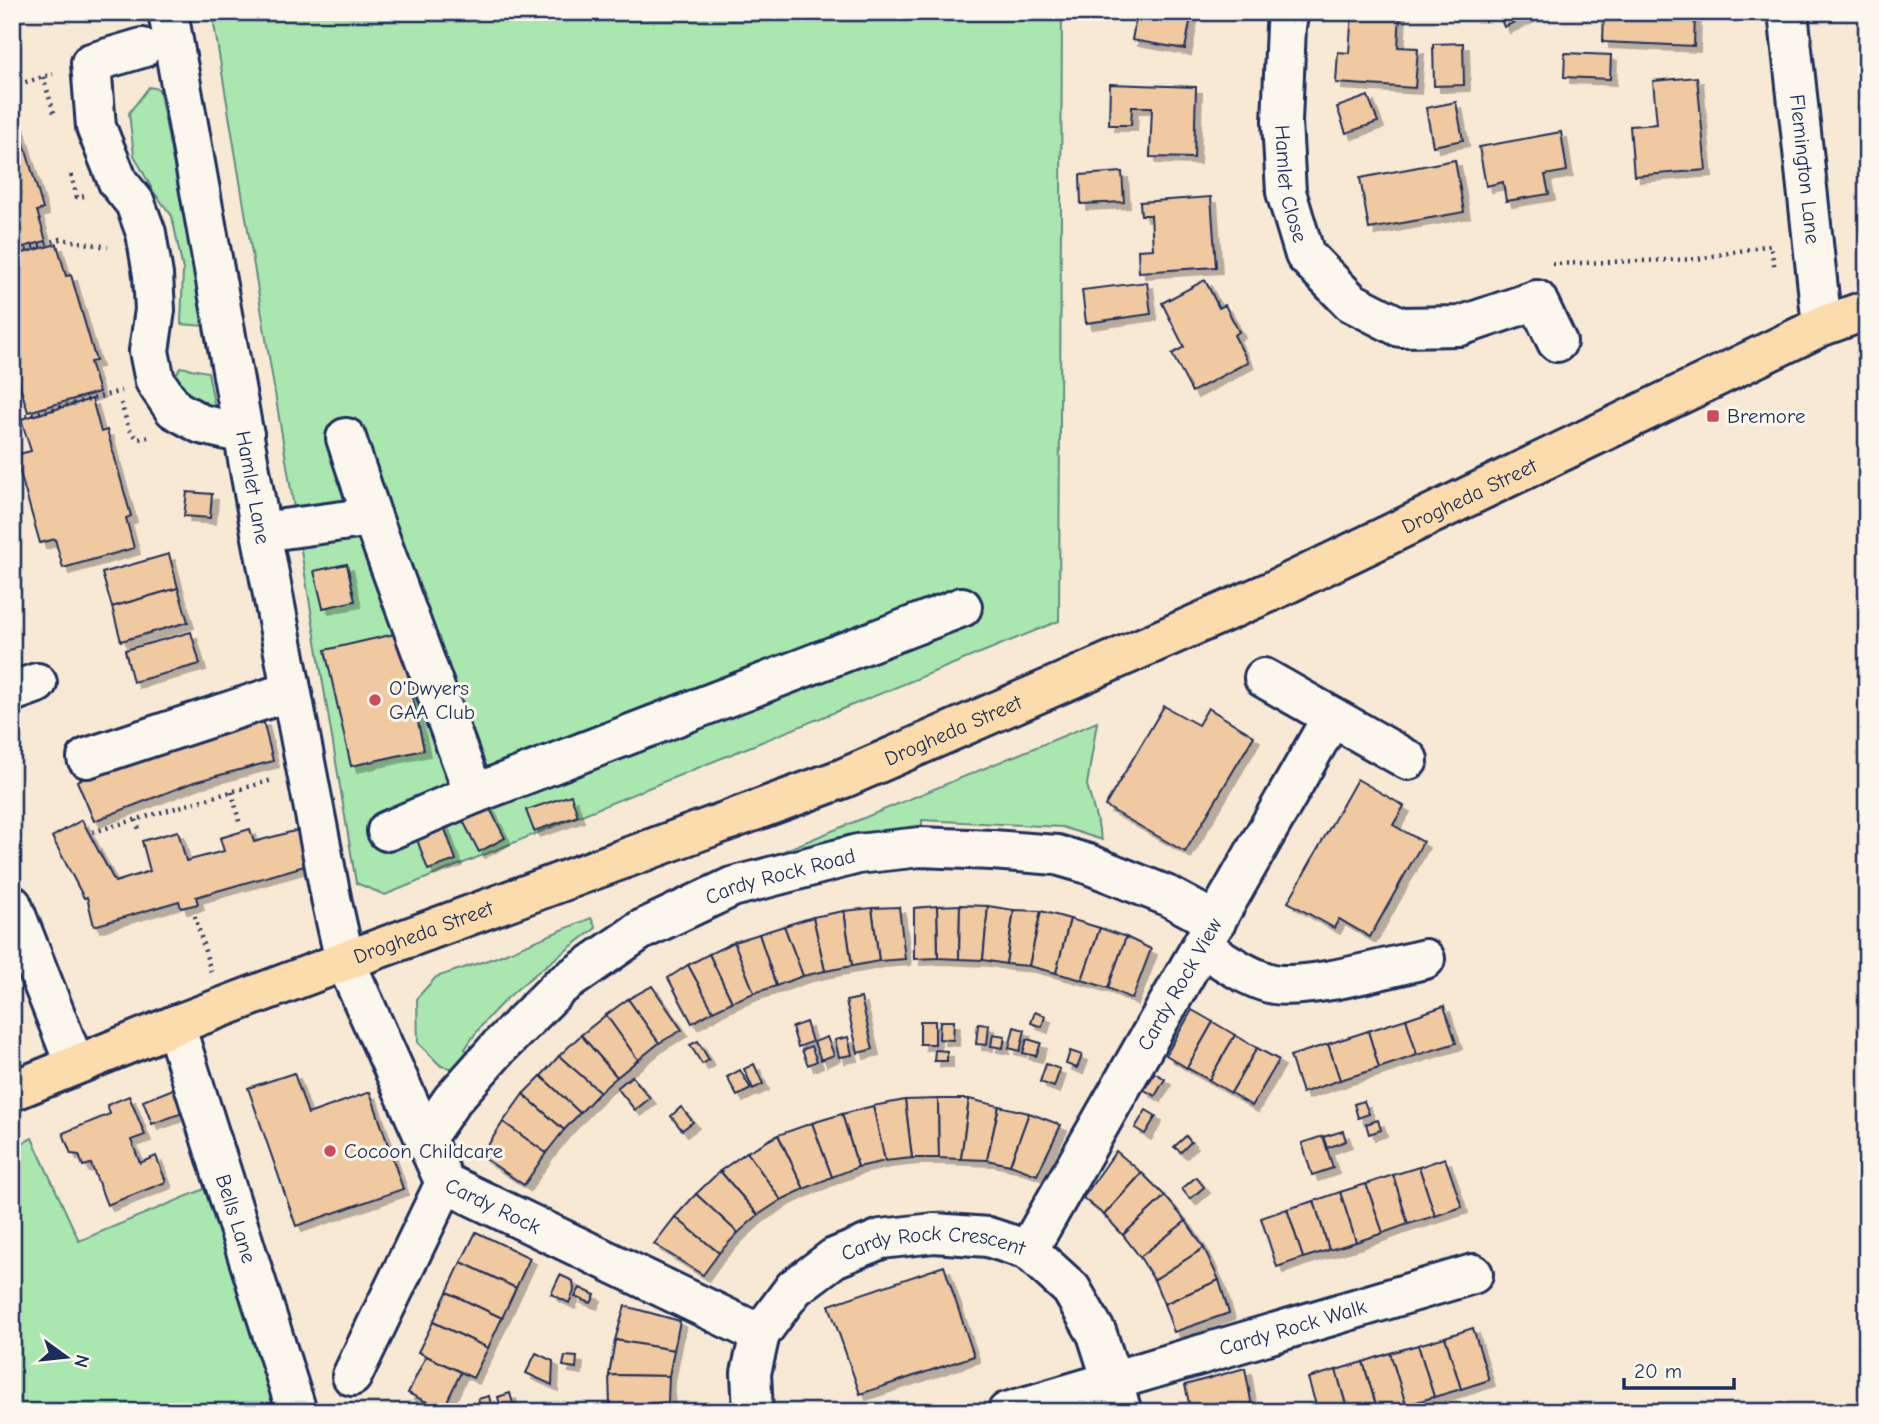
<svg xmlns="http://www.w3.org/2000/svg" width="1879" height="1424" viewBox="0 0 1879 1424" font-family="'Comic Neue',sans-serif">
  <defs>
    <filter id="shadow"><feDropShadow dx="6" dy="6" stdDeviation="0" flood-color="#0004"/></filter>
  </defs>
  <rect width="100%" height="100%" fill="#f8e9d5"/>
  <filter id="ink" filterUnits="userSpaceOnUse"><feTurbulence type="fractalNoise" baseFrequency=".0143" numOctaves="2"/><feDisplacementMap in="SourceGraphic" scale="14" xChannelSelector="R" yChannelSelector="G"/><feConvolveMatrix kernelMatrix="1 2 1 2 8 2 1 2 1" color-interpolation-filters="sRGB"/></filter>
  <g filter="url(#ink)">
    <g fill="#a9e7ae" stroke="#628b86" stroke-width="2">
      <path d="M212,12h850l-3,609 -674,274 -29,-12z"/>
      <path d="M149,87l10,2 46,237 -24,-2 2,-54 -11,-54 -19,-25 -19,-36 -5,-42z"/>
      <path d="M180,367l28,5 7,37c-19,-6 -29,-14 -39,-33z"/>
      <path d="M1097,722l-10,63 15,55 -40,-13 -140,-7v19l-168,24z"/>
      <path d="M591,918l5,10c-46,35 -100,70 -131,121l8,8 -9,14 -23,-5 -23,-23 -1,-45 19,-21 58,-19z"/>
      <path d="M32,1138l47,103 135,-56 73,227h-275v-264z"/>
    </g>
    <g fill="#f0c9a0" stroke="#1b2f5e" stroke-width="2" filter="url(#shadow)">
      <path d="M1137,12h55l-7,37 -53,-9z"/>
      <path d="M1352,12h48l-2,35 20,1 -3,40 -79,-5 2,-31 11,1z"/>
      <path d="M1498,12h40l-34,15z"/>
      <path d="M1604,12h91l-1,34 -91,-4z"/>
      <path d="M1463,43l1,42 -30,1 -1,-42z"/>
      <path d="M1565,53l46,2 -1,24 -46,-2z"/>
      <path d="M1697,77l9,93 -72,6 -4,-50 27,-2 -4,-43z"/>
      <path d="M1110,84l86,3 -2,71 -44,-1 2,-50h-20l-1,18h-22z"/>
      <path d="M1368,96l10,26 -32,11 -9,-26z"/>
      <path d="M1456,102l7,38 -30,6 -7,-38z"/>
      <path d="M12,121l1,4 5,-2 25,86 -6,2 9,30 -34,9z"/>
      <path d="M1561,132l6,39 -22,4 4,19 -43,7 -3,-19 -17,4 -7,-39z"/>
      <path d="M1455,160l9,52 -95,17 -9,-51z"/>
      <path d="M1122,172l2,30 -43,2 -1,-29z"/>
      <path d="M1211,197l5,70 -77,5 -1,-22 15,-1 -2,-34h-10l-1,-13z"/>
      <path d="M57,244l9,32 5,-1 25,86 -6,1 9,30 -71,20 -9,-29 -7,2v-129z"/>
      <path d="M1205,280l14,28 6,-3 14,27 -5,3 14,27 -56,30 -20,-38 12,-7 -22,-44z"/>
      <path d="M1147,282l4,32 -65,9 -4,-33z"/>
      <path d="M92,399l9,33 6,-2 24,86 -5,2 8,30 -71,20 -8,-29 -15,4 -25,-88 16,-4 -10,-32z"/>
      <path d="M187,492l25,2 -2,24 -26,-2z"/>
      <path d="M169,554l9,34 -66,19 -10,-34z"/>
      <path d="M347,564l8,37 -32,7 -9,-37z"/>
      <path d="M178,588l10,34 -67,19 -9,-34z"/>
      <path d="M191,632l9,32 -67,18 -8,-32z"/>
      <path d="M399,633l25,117 -73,16 -26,-116z"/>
      <path d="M1164,706l34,19 10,-17 46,28 -69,116 -80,-46z"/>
      <path d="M263,720l10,41 -79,21 -100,39 -17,-40 95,-34z"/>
      <path d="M1357,779l47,27 -11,19 30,17 -53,95 -31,-18 -5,9 -46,-26z"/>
      <path d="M571,795l7,21 -44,15 -8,-21z"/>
      <path d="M487,803l18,35 -26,14 -18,-35z"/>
      <path d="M441,818l15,42 -28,10 -15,-42z"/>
      <path d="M82,820l33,62 35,-11 -8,-30 36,-10 8,30 38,-10 -4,-13 30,-9 4,13 44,-12 10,35 -112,32 2,7 -17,4 -2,-7 -85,25 -7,-29 -3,1 -32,-61z"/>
      <path d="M960,905l-1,54 -21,-1 -1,-52z"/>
      <path d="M960,905l28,1 -5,54 -24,-1z"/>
      <path d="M937,906l1,52 -24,1v-51z"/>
      <path d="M988,906l26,4 -8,54 -23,-4z"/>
      <path d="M899,907l6,52 -26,2 -7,-53z"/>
      <path d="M872,908l7,53 -27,5 -8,-55z"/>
      <path d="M1014,910l27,1 -12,55 -23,-2z"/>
      <path d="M844,911l8,55 -27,5 -12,-54z"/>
      <path d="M1041,911l29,8 -14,54 -27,-7z"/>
      <path d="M813,917l12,54 -22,5 -19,-50z"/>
      <path d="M1070,919l30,9 -18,52 -26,-7z"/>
      <path d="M784,926l19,50 -27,10 -17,-52z"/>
      <path d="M1100,928l26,9 -18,51 -26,-8z"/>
      <path d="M759,934l17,52 -22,7 -20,-51z"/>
      <path d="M1126,937l25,12 -19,50 -24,-11z"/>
      <path d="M734,942l20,51 -22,9 -23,-48z"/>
      <path d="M709,954l23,48 -19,9 -25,-46z"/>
      <path d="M688,965l25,46 -21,12 -24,-45z"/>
      <path d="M652,986l30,44 -23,13 -31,-44z"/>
      <path d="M861,998l12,51 -15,4 -12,-52z"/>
      <path d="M628,999l31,44 -21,17 -32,-45z"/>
      <path d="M1444,1006l12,37 -39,12 -11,-36z"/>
      <path d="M1192,1010l21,12 -26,46 -21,-13z"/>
      <path d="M1035,1012l10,4 -3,11 -11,-4z"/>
      <path d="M606,1015l32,45 -21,17 -36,-42z"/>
      <path d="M1406,1019l11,36 -38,13 -11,-37z"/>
      <rect x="920" y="1021" width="15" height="23"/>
      <path d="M940,1021h14l-1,19 -14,-1z"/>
      <path d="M806,1022l6,20 -14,5 -6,-20z"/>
      <path d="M1213,1022l22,13 -26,45 -22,-12z"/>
      <path d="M978,1024l11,1 -2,20 -11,-1z"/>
      <path d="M1014,1027l11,3 -5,21 -11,-3z"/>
      <path d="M1368,1031l11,37 -39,12 -12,-36z"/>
      <path d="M993,1034l12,2 -2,12 -12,-2z"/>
      <path d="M581,1035l36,42 -17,15 -41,-36z"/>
      <path d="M1235,1035l22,13 -26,45 -22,-13z"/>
      <path d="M827,1037l7,18 -13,5 -7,-18z"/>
      <path d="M848,1037l4,18 -13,2 -4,-17z"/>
      <path d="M1027,1039l14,4 -5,13 -13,-3z"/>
      <path d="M698,1041l11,19 -7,4 -12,-19z"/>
      <path d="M1328,1044l12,36 -38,13 -12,-37z"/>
      <path d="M811,1046l6,15 -9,4 -6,-15z"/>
      <path d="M1257,1048l22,12 -27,46 -21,-13z"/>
      <path d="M935,1050l12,1v10h-13z"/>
      <path d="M1070,1051l12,4 -5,13 -11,-4z"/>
      <path d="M559,1056l41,36 -20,21 -39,-37z"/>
      <path d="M754,1064l9,20 -10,5 -9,-20z"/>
      <path d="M1046,1064l14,5 -6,18 -14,-5z"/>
      <path d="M740,1070l11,19 -14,7 -10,-19z"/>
      <path d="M294,1073l14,41 62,-22 33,97 -107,37 -48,-138z"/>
      <path d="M1155,1073l10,6 -10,17 -11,-6z"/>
      <path d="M541,1076l39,37 -16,17 -41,-36z"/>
      <path d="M632,1076l18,22 -15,12 -18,-22z"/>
      <path d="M178,1087l10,24 -36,13 -9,-23z"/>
      <path d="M523,1094l41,36 -18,23 -43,-31z"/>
      <path d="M129,1096l16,39 -14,5 9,23 16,-7 10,26 -59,23 -16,-41 -8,2 -4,-11 -8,-1 -8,-21 47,-19 -3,-9z"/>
      <path d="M938,1099l1,59h-27l-7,-58z"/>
      <path d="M938,1099h31l-8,60 -22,-1z"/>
      <path d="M969,1099l30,7 -12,54 -26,-1z"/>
      <path d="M905,1100l7,58 -27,3 -12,-55z"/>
      <path d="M1364,1101l5,13 -11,4 -4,-14z"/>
      <path d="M873,1106l12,55 -27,6 -16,-53z"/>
      <path d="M999,1106l30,7 -19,52 -23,-5z"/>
      <path d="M681,1107l12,15 -11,8 -11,-14z"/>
      <path d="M1146,1110l10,6 -11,18 -10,-6z"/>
      <path d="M1029,1113l32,12 -24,50 -27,-10z"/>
      <path d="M842,1114l16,53 -26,10 -20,-54z"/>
      <path d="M1378,1120l3,10 -12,4 -3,-10z"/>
      <path d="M503,1122l43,31 -22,32 -43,-29z"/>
      <path d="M812,1123l20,54 -28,12 -26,-54z"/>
      <path d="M1343,1131l3,10 -19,7 -4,-11z"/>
      <path d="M778,1135l26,54 -23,11 -34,-48z"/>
      <path d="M1186,1136l5,6 -10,10 -7,-5z"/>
      <path d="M1323,1136l10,32 -21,7 -10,-32z"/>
      <path d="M1116,1151l26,22 -38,42 -21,-17z"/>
      <path d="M747,1152l34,48 -23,15 -38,-44z"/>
      <path d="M1445,1158l17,49 -27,9 -16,-49z"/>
      <path d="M1419,1167l16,49 -27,8 -15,-49z"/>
      <path d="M720,1171l38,44 -20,18 -42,-39z"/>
      <path d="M1142,1173l23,23 -42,39 -19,-20z"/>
      <path d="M1393,1175l15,49 -25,9 -17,-49z"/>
      <path d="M1196,1177l8,10 -14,12 -8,-10z"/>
      <path d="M1366,1184l17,49 -27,9 -16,-50z"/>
      <path d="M1340,1192l16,50 -27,8 -15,-49z"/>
      <path d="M696,1194l42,39 -19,20 -44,-36z"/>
      <path d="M1165,1196l21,25 -46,36 -17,-22z"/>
      <path d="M1314,1201l15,49 -26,8 -16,-49z"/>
      <path d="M1287,1209l16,49 -26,9 -16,-49z"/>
      <path d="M675,1217l44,36 -16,22 -49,-31z"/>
      <path d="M1186,1221l18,27 -50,32 -14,-23z"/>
      <path d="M476,1232l54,26 -14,30 -55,-26z"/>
      <path d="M1204,1248l15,32 -55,24 -10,-24z"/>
      <path d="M461,1262l55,26 -14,30 -55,-26z"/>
      <path d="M944,1266l30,90 -114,38 -31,-89z"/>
      <path d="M560,1275l13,6 1,10 -5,12 -18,-9z"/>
      <path d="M1219,1280l10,33 -55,19 -10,-28z"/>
      <path d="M580,1288l15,7 -4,8 -16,-6z"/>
      <path d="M447,1292l55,26 -14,30 -55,-26z"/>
      <path d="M625,1306l55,15 -6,29 -59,-10z"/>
      <path d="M433,1322l55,26 -15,30 -55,-26z"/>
      <path d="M1473,1328l16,52 -28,9 -16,-52z"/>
      <path d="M1445,1337l16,52 -27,8 -16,-52z"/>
      <path d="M615,1340l59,10 -5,26 -60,-1z"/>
      <path d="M1418,1345l16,52 -28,8 -16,-52z"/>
      <path d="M536,1353l17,8 -1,24 -26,-12z"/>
      <path d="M1390,1353l16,52 -28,7 -15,-50z"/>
      <path d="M426,1356l35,16 -18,38 -35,-17z"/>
      <path d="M565,1356l12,1 -1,11 -13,-2z"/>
      <path d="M1363,1362l15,50h-30l-12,-42z"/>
      <path d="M1245,1368l8,44h-62l-6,-27z"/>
      <path d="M1336,1370l12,42h-30l-10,-34z"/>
      <path d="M609,1375l60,1 -1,26 -58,5z"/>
      <path d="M510,1393l4,14 -12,4 -4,-14z"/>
      <path d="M489,1396l4,16h-11l-4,-13z"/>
      <path d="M668,1402v10h-58v-5z"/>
    </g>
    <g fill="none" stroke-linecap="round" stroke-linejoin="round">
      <g stroke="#1b2f5e" stroke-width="44">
        <g id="minor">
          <path id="s1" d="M168,12l93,520 71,371 13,58 100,222 315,151"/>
          <path id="s2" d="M1289,12l-3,14 -4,96 4,70 19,63 46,47 49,25 60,-1 77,-26 20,42"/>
          <path id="s3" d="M1788,12l34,314"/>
          <path d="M142,48l-51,15 5,64 22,55 17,21 11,30 7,42 2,35 -6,41 6,30 19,28 27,15 43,10"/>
          <path d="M346,438l26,79 102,277"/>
          <path d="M261,532l111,-15"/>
          <path d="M1264,678l144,82"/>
          <path d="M12,692l25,-9"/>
          <path d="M87,758l204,-67"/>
          <path d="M387,831l87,-37 488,-187"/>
          <path d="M12,905l63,160"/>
          <path d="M1202,947c21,13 43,29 67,36 32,9 120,-16 156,-24"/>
          <path id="s4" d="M175,1025l122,387"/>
          <path id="s5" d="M425,1139l27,-39 47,-53 60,-60 82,-57 91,-43 126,-33 62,-7 72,3 65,5 31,9 80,32 48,26"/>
          <path id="s6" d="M1028,1250l304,-533"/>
          <path d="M352,1376l93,-193"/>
          <path id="s7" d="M753,1412l-2,-39 9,-39 34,-46 40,-30 47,-19 53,-6 54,4 40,13 43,39 26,45 25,78"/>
          <path id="s8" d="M1007,1412l466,-138"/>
        </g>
      </g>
      <g stroke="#1b2f5e" stroke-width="44">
        <g id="major">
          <path id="s9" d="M12,1091l163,-66 170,-64 499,-183 426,-186 552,-266 45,-16"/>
        </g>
      </g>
      <g stroke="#1b2f5e" stroke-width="4.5" stroke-dasharray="2 5" stroke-linecap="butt">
        <path d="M43,77l12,39"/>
        <path d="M12,86l41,-12"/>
        <path d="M71,175l6,22 7,-1"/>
        <path d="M12,253l49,-14 47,8"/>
        <path d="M1552,264l146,-5 72,-14 5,24"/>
        <path d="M121,403l8,26 9,10 10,-2"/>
        <path d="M12,420l109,-29"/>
        <path d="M232,792l8,33"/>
        <path d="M136,820l4,13"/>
        <path d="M93,832l179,-52"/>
        <path d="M195,916l16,56"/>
      </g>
      <use href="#minor" stroke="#fbf7ec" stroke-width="38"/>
      <use href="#major" stroke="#fcdcac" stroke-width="38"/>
    </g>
  </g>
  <g fill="#d1495b" stroke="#fbf7ec" stroke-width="2.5">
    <rect x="1706" y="409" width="14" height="14" rx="3.5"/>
    <circle cx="375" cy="700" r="7"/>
    <circle cx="330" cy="1151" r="7"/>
  </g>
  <g text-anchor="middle" stroke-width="6" stroke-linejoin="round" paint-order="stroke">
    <g font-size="21" fill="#1b2f5e" stroke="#fbf7ec">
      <text dy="7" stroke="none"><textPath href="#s3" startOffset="158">Flemington Lane</textPath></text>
      <text dy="7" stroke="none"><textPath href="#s2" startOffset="173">Hamlet Close</textPath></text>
      <text dy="7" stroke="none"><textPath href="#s1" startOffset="483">Hamlet Lane</textPath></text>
      <text dy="7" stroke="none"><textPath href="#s9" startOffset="1575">Drogheda Street</textPath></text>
      <text dy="7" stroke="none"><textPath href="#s9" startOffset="1008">Drogheda Street</textPath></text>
      <text dy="7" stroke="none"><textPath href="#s5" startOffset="453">Cardy Rock Road</textPath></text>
      <text dy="7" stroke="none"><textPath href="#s9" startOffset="441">Drogheda Street</textPath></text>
      <text dy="7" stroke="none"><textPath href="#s6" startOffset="306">Cardy Rock View</textPath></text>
      <text dy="7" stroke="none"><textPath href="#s1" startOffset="1262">Cardy Rock</textPath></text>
      <text dy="7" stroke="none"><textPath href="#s4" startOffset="203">Bells Lane</textPath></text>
      <text dy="7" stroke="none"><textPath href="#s7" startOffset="289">Cardy Rock Crescent</textPath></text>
      <text dy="7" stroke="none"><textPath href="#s8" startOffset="298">Cardy Rock Walk</textPath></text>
    </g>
    <g font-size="21" fill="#1b2f5e" stroke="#fbf7ec" text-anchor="start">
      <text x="1727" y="423">Bremore</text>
      <text x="389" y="695">O'Dwyers<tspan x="389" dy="24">GAA Club</tspan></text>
      <text x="344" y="1158">Cocoon Childcare</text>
    </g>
  </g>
  <rect width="1879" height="1424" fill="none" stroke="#fbf7ec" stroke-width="42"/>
  <rect x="21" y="21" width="1837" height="1382" fill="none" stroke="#1b2f5e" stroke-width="2.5" filter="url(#ink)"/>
  <g transform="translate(66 1357) rotate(105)" stroke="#fbf7ec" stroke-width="5" paint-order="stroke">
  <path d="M0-5L12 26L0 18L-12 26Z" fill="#1b2f5e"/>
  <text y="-10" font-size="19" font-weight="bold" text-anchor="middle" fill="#1b2f5e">N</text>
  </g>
  <path d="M1624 1378v10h110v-10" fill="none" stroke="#1b2f5e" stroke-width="3.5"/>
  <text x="1634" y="1378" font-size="21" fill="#1b2f5e" stroke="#fbf7ec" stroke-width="5" paint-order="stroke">20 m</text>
</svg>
